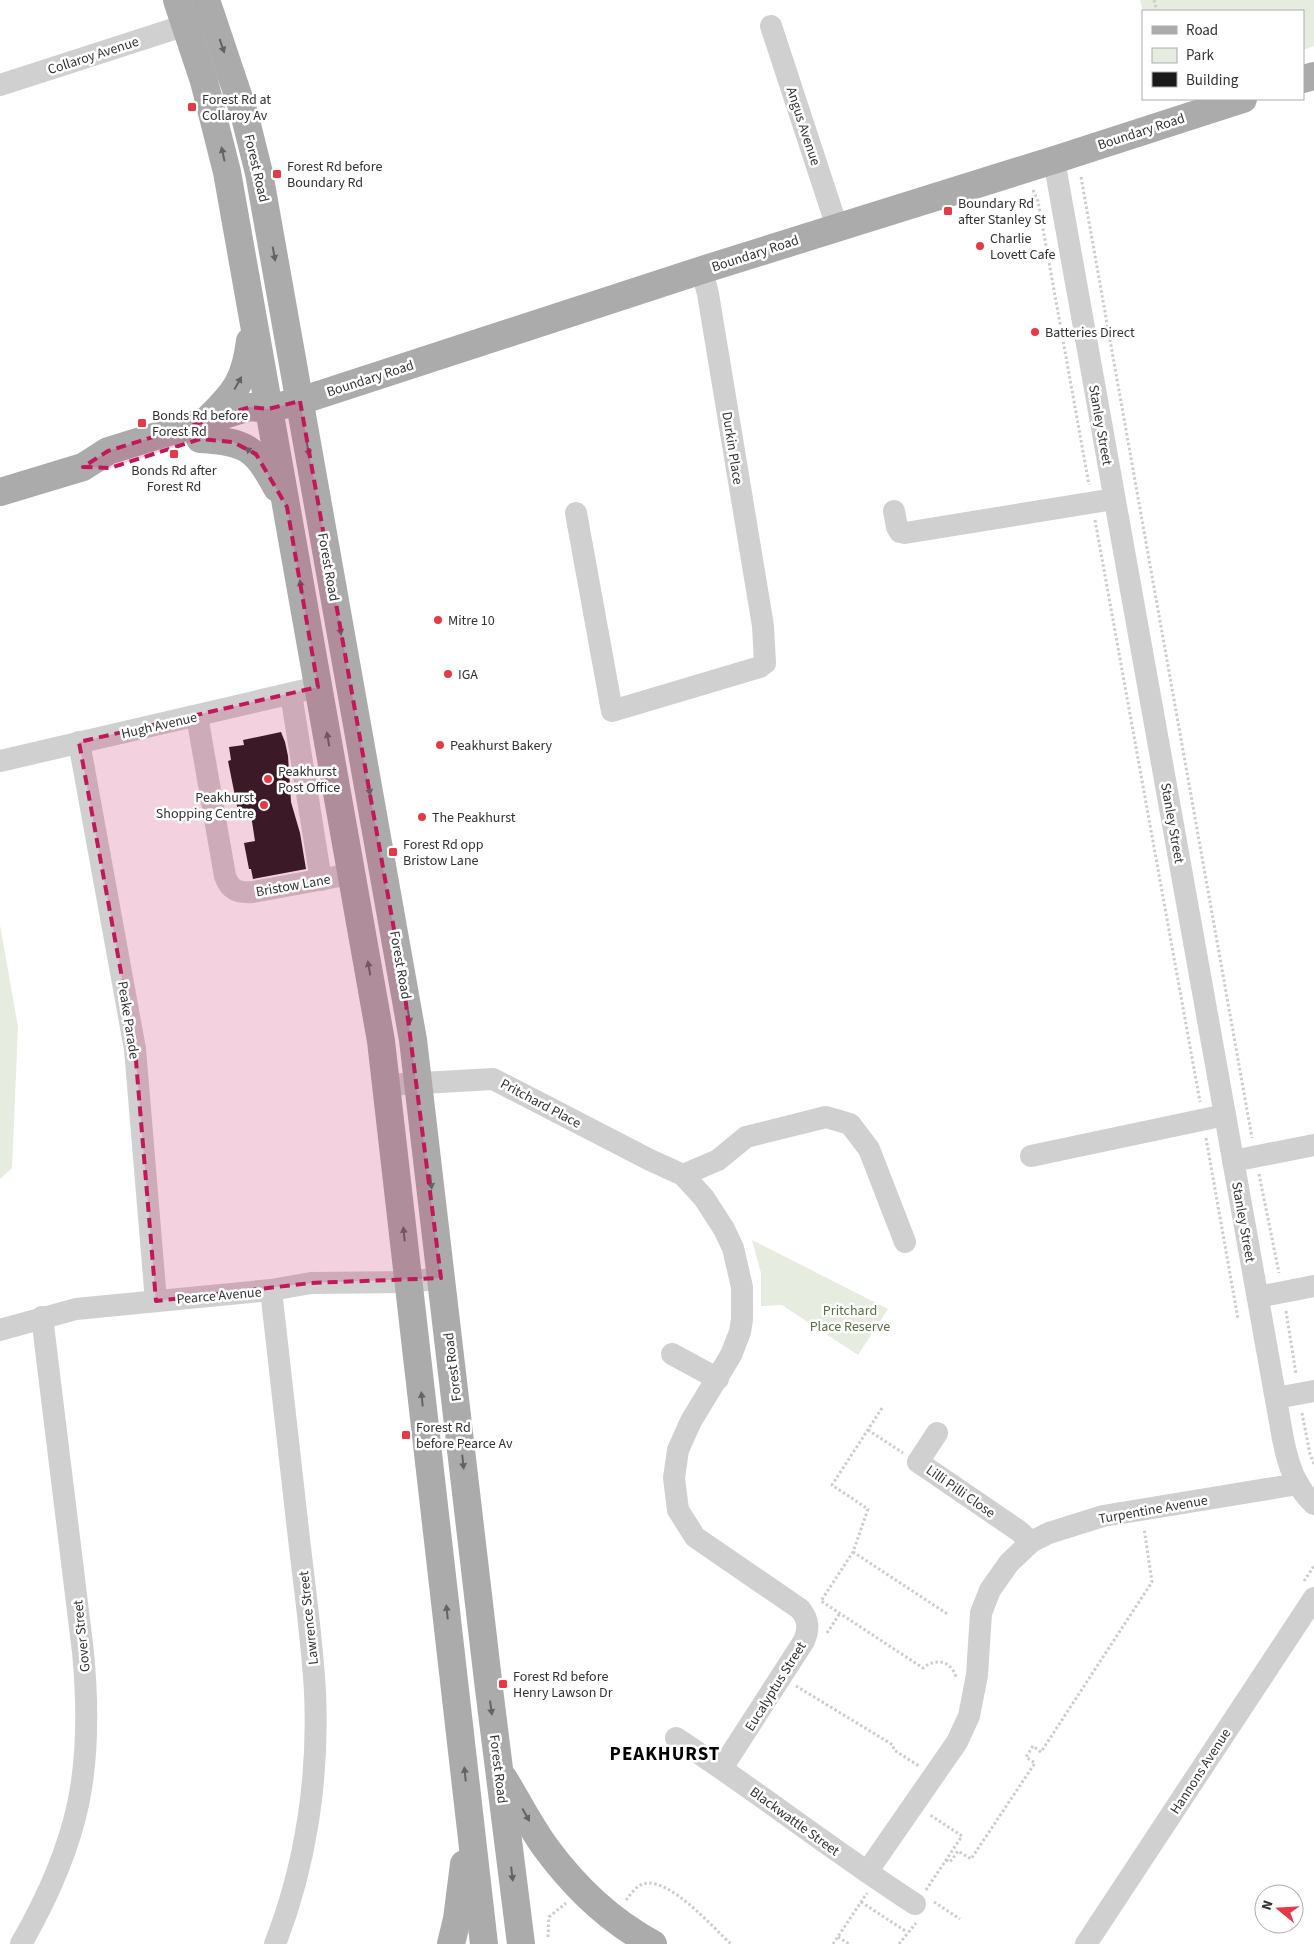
<svg xmlns="http://www.w3.org/2000/svg" width="1314" height="1944" viewBox="0 0 1314 1944" font-family="'Source Sans 3',sans-serif">
  <rect width="100%" height="100%" fill="#fff"/>
  <g fill="#e6ecdf">
    <path d="M1140,0h174v46l-11,4v-39h-160z"/>
    <path d="M0,925l18,102 -6,141 -12,11z"/>
    <path d="M752,1240l136,69 -30,46 -76,-50 -21,1v-33z"/>
  </g>
  <path fill="#1a1a1a" d="M281,732l4,10 3,14 3,46 9,31 6,36 -53,10 -2,-10h-2l-5,-26 11,-2 -5,-32 -12,2 -10,-50 3,-1 -2,-13 15,-2 -1,-5z"/>
  <g fill="none" stroke-linecap="round" stroke-linejoin="round">
    <g stroke="#cdcdcd" stroke-width="3" stroke-dasharray="2.5 2.5" stroke-linecap="butt">
      <path d="M1154,0l3,11"/>
      <path d="M1081,177l171,961"/>
      <path d="M1033,190l5,11 51,284"/>
      <path d="M1095,520l105,582"/>
      <path d="M1206,1138l32,181"/>
      <path d="M1259,1174l20,99"/>
      <path d="M1286,1311l10,63"/>
      <path d="M882,1408l-50,77 36,24 -15,43 -32,49 102,67c12,-10 28,-8 33,9"/>
      <path d="M1302,1413l8,41 4,10"/>
      <path d="M868,1430l35,23"/>
      <path d="M853,1552l96,63"/>
      <path d="M1304,1581l10,-15"/>
      <path d="M827,1633l13,-20"/>
      <path d="M796,1686l97,59 1,5 25,16"/>
      <path d="M946,1860l4,2 8,-11 13,8 64,-96 -9,-6 7,-11 8,6 111,-170 -8,-54"/>
      <path d="M926,1890l36,-54 -32,-21"/>
      <path d="M626,1900c5,-6 10,-14 17,-16 26,-8 70,44 88,60"/>
      <path d="M861,1902l46,30"/>
      <path d="M934,1902l26,17"/>
      <path d="M548,1937l1,-20 17,-14"/>
      <path d="M838,1937l11,7"/>
      <path d="M833,1944l34,-51"/>
      <path d="M899,1944l17,-21"/>
    </g>
    <g stroke="#d0d0d0" stroke-width="22">
      <path d="M771,26l66,201"/>
      <path d="M0,85l186,-60"/>
      <path d="M1054,160l229,1279c5,25 12,48 31,65"/>
      <path d="M894,511l3,16 3,5 5,1 209,-34"/>
      <path d="M576,513l36,198 148,-44 5,-4 -2,-37 -55,-332 -6,-24"/>
      <path d="M291,694l30,186"/>
      <path d="M197,716l28,160c5,14 12,17 28,16l98,-18"/>
      <path d="M79,742l56,307 21,252"/>
      <path d="M0,761l318,-74"/>
      <path d="M387,1085l106,-6 157,81 33,15 21,23 20,31 9,19 9,39v32l-2,13 -9,23 -40,66 -13,29 -4,28 4,32 17,27 105,72c9,11 9,20 4,32l-82,127"/>
      <path d="M1031,1156l194,-41"/>
      <path d="M1233,1161l81,-16"/>
      <path d="M683,1175l35,-15 28,-23 80,-20 24,7 19,25 36,93"/>
      <path d="M271,1290c9,80 18,160 27,240 6,54 14,108 17,162 4,85 -9,173 -40,252"/>
      <path d="M1258,1297l56,-11"/>
      <path d="M0,1330l76,-21 195,-19 40,-7 98,-1 32,-4"/>
      <path d="M672,1354l46,25"/>
      <path d="M1276,1398l38,-7"/>
      <path d="M937,1433l-19,29 101,69 12,11"/>
      <path d="M676,1738c81,53 157,113 239,166"/>
      <path d="M867,1872l90,-130 12,-26 8,-41 4,-62 9,-23 19,-27 22,-21 18,-9 54,-17 195,-32"/>
      <path d="M21,1944c59,-103 73,-175 62,-292l-41,-335"/>
      <path d="M1086,1944l228,-346"/>
    </g>
    <g stroke="#ababab" stroke-width="28">
      <path d="M177,0l27,81 23,91 154,869 103,903"/>
      <path d="M206,0l38,113 15,60 154,867 76,649 32,255"/>
      <path d="M1303,79l11,-3"/>
      <path d="M208,419c28,-27 37,-39 42,-78"/>
      <path d="M200,439c46,3 55,8 77,49"/>
      <path d="M0,492l83,-25 25,-16 142,-44 18,2 32,-8 402,-131 352,-110 189,-61"/>
      <path d="M504,1779c14,23 26,47 42,69 28,38 64,73 107,96"/>
      <path d="M451,1944l6,-25 7,-55"/>
    </g>
  </g>
  <defs><path id="oneway-solid" d="M-6-.8H1V-3.2L6.5 0L1 3.2V.8H-6Z" transform="scale(1.25)"/></defs>
  <g fill="#636363">
    <use href="#oneway-solid" transform="translate(222 46) rotate(71)"/>
    <use href="#oneway-solid" transform="translate(223 154) rotate(-102)"/>
    <use href="#oneway-solid" transform="translate(274 254) rotate(80)"/>
    <use href="#oneway-solid" transform="translate(238 383) rotate(-61)"/>
    <use href="#oneway-solid" transform="translate(308 449) rotate(80)"/>
    <use href="#oneway-solid" transform="translate(251 452) rotate(-142)"/>
    <use href="#oneway-solid" transform="translate(301 587) rotate(-100)"/>
    <use href="#oneway-solid" transform="translate(340 628) rotate(80)"/>
    <use href="#oneway-solid" transform="translate(328 739) rotate(-100)"/>
    <use href="#oneway-solid" transform="translate(369 788) rotate(80)"/>
    <use href="#oneway-solid" transform="translate(369 968) rotate(-100)"/>
    <use href="#oneway-solid" transform="translate(409 1017) rotate(81)"/>
    <use href="#oneway-solid" transform="translate(431 1182) rotate(84)"/>
    <use href="#oneway-solid" transform="translate(404 1234) rotate(-96)"/>
    <use href="#oneway-solid" transform="translate(422 1399) rotate(-96)"/>
    <use href="#oneway-solid" transform="translate(463 1462) rotate(84)"/>
    <use href="#oneway-solid" transform="translate(447 1612) rotate(-96)"/>
    <use href="#oneway-solid" transform="translate(491 1708) rotate(82)"/>
    <use href="#oneway-solid" transform="translate(465 1774) rotate(-96)"/>
    <use href="#oneway-solid" transform="translate(526 1815) rotate(61)"/>
    <use href="#oneway-solid" transform="translate(512 1874) rotate(83)"/>
  </g>
  <path fill="#c2185b" fill-opacity="0.2" stroke="#c2185b" stroke-width="4" stroke-dasharray="10 6" stroke-linejoin="round" d="M300,401l103,579 38,298 -130,5 -155,18 -21,-252 -56,-307 239,-55 -31,-180 -31,-53 -23,-12 -33,-3 -90,29 -27,-1 25,-16 142,-44 18,2z"/>
  <g fill="#e63946" stroke="#fff" stroke-width="2">
    <rect x="187" y="102" width="10" height="10" rx="2.5"/>
    <rect x="272" y="169" width="10" height="10" rx="2.5"/>
    <rect x="943" y="206" width="10" height="10" rx="2.5"/>
    <circle cx="980" cy="246" r="5"/>
    <circle cx="1035" cy="332" r="5"/>
    <rect x="137" y="418" width="10" height="10" rx="2.5"/>
    <rect x="169" y="449" width="10" height="10" rx="2.5"/>
    <circle cx="438" cy="620" r="5"/>
    <circle cx="448" cy="674" r="5"/>
    <circle cx="440" cy="745" r="5"/>
    <circle cx="268" cy="779" r="5"/>
    <circle cx="264" cy="805" r="5"/>
    <circle cx="422" cy="817" r="5"/>
    <rect x="388" y="847" width="10" height="10" rx="2.5"/>
    <rect x="401" y="1430" width="10" height="10" rx="2.5"/>
    <rect x="498" y="1679" width="10" height="10" rx="2.5"/>
  </g>
  <g text-anchor="middle" stroke-width="5" stroke-linejoin="round" paint-order="stroke">
    <g font-size="14" fill="#333" stroke="#fff">
      <text transform="translate(93 55) rotate(-18)" y="5">Collaroy Avenue</text>
      <text transform="translate(804 126) rotate(72)" y="5">Angus Avenue</text>
      <text transform="translate(1141 131) rotate(-18)" y="5">Boundary Road</text>
      <text transform="translate(257 168) rotate(77)" y="5">Forest Road</text>
      <text transform="translate(755 253) rotate(-18)" y="5">Boundary Road</text>
      <text transform="translate(370 378) rotate(-18)" y="5">Boundary Road</text>
      <text transform="translate(1101 425) rotate(80)" y="5">Stanley Street</text>
      <text transform="translate(733 448) rotate(81)" y="5">Durkin Place</text>
      <text transform="translate(329 567) rotate(80)" y="5">Forest Road</text>
      <text transform="translate(159 725) rotate(-13)" y="5">Hugh Avenue</text>
      <text transform="translate(1173 823) rotate(80)" y="5">Stanley Street</text>
      <text transform="translate(293 885) rotate(-10)" y="5">Bristow Lane</text>
      <text transform="translate(401 965) rotate(80)" y="5">Forest Road</text>
      <text transform="translate(129 1020) rotate(81)" y="5">Peake Parade</text>
      <text transform="translate(541 1103) rotate(28)" y="5">Pritchard Place</text>
      <text transform="translate(1244 1222) rotate(80)" y="5">Stanley Street</text>
      <text transform="translate(219 1295) rotate(-5)" y="5">Pearce Avenue</text>
      <text transform="translate(452 1367) rotate(-97)" y="5">Forest Road</text>
      <text transform="translate(961 1491) rotate(35)" y="5">Lilli Pilli Close</text>
      <text transform="translate(1153 1509) rotate(-10)" y="5">Turpentine Avenue</text>
      <text transform="translate(308 1618) rotate(-96)" y="5">Lawrence Street</text>
      <text transform="translate(81 1636) rotate(-96)" y="5">Gover Street</text>
      <text transform="translate(775 1686) rotate(-58)" y="5">Eucalyptus Street</text>
      <text transform="translate(499 1769) rotate(83)" y="5">Forest Road</text>
      <text transform="translate(1200 1771) rotate(-57)" y="5">Hannons Avenue</text>
      <text transform="translate(795 1821) rotate(36)" y="5">Blackwattle Street</text>
    </g>
    <g font-size="14" fill="#333" stroke="#fff" text-anchor="start">
      <text x="202" y="104">Forest Rd at<tspan x="202" dy="16">Collaroy Av</tspan></text>
      <text x="287" y="171">Forest Rd before<tspan x="287" dy="16">Boundary Rd</tspan></text>
      <text x="958" y="208">Boundary Rd<tspan x="958" dy="16">after Stanley St</tspan></text>
      <text x="990" y="243">Charlie<tspan x="990" dy="16">Lovett Cafe</tspan></text>
      <text x="1045" y="337">Batteries Direct</text>
      <text x="152" y="420">Bonds Rd before<tspan x="152" dy="16">Forest Rd</tspan></text>
      <text x="174" y="475" text-anchor="middle">Bonds Rd after<tspan x="174" dy="16">Forest Rd</tspan></text>
      <text x="448" y="625">Mitre 10</text>
      <text x="458" y="679">IGA</text>
      <text x="450" y="750">Peakhurst Bakery</text>
      <text x="278" y="776">Peakhurst<tspan x="278" dy="16">Post Office</tspan></text>
      <text x="254" y="802" text-anchor="end">Peakhurst<tspan x="254" dy="16">Shopping Centre</tspan></text>
      <text x="432" y="822">The Peakhurst</text>
      <text x="403" y="849">Forest Rd opp<tspan x="403" dy="16">Bristow Lane</tspan></text>
      <text x="416" y="1432">Forest Rd<tspan x="416" dy="16">before Pearce Av</tspan></text>
      <text x="513" y="1681">Forest Rd before<tspan x="513" dy="16">Henry Lawson Dr</tspan></text>
    </g>
    <g font-size="14" fill="#56703f" stroke="#fff">
      <text x="850" y="1315">Pritchard<tspan x="850" dy="16">Place Reserve</tspan></text>
    </g>
    <g font-size="19" font-weight="bold" letter-spacing="1" fill="#000" stroke="#fff">
      <text x="665" y="1760">PEAKHURST</text>
    </g>
  </g>
  <rect x="1142" y="10" width="162" height="90" fill="#ffffff" stroke="#adadad"/>
  <rect x="1152" y="26" width="25" height="8" fill="#ababab" stroke="#adadad"/>
  <text x="1186" y="35" font-size="15" fill="#333333">Road</text>
  <rect x="1152" y="48" width="25" height="15" fill="#e6ecdf" stroke="#adadad"/>
  <text x="1186" y="60" font-size="15" fill="#333333">Park</text>
  <rect x="1152" y="72" width="25" height="15" fill="#1a1a1a" stroke="#adadad"/>
  <text x="1186" y="85" font-size="15" fill="#333333">Building</text>
  <g transform="translate(1279 1909) rotate(288)"><circle r="24" fill="#ffffff" stroke="#adadad"/>
  <path d="M0-4L9 19L0 12L-9 19Z" fill="#e63946"/>
  <text y="-8" font-size="14" font-weight="bold" text-anchor="middle" fill="#333333">N</text>
  </g>
</svg>
